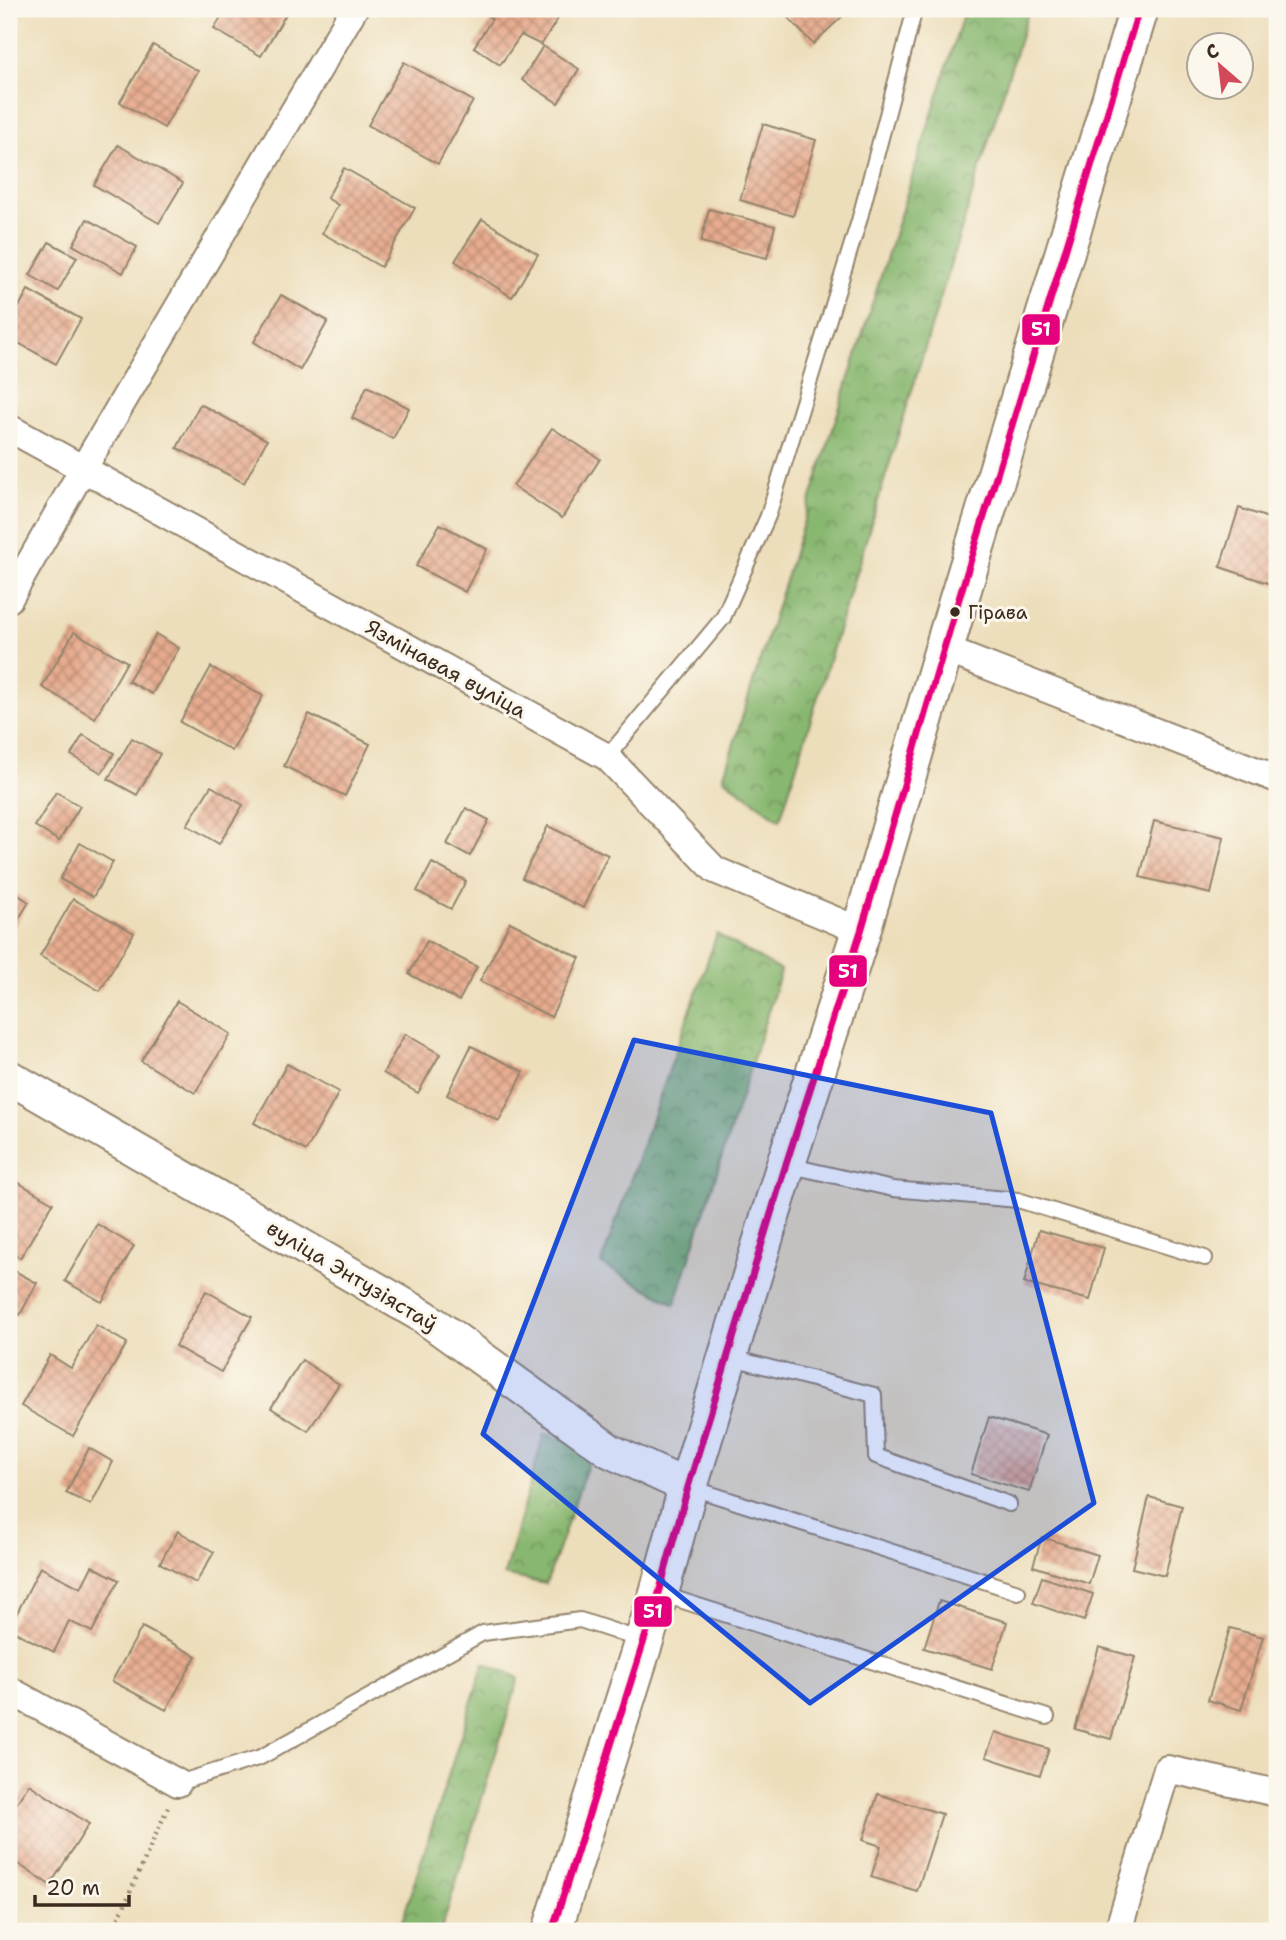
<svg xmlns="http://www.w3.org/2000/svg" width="1286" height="1940" viewBox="0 0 1286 1940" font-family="'Shantell Sans',sans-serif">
  <defs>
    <pattern id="forest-crowns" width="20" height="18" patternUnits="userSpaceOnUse" patternTransform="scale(1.75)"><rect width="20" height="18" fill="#88b770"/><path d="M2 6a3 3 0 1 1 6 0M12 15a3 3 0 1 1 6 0" fill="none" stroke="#70955b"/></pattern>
    <pattern id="building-cross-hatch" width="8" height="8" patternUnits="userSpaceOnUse" patternTransform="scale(1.75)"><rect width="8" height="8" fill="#e7ac8f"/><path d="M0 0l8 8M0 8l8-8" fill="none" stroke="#bc8c74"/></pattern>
  </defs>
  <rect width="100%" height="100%" fill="#fbf7ec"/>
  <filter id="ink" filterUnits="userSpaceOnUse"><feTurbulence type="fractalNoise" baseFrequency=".0143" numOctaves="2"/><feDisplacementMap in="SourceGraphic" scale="14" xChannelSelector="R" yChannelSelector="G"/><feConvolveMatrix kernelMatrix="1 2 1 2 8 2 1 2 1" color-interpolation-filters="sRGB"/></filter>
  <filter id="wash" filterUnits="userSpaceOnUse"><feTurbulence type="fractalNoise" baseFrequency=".00686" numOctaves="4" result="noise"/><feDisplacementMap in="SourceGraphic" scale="28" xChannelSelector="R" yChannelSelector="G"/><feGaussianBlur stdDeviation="1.57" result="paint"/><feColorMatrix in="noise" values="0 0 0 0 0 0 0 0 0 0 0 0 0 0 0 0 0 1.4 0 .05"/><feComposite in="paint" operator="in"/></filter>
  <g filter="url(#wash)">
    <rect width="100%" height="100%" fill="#eddebb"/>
    <g fill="url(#forest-crowns)" stroke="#627047" stroke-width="2">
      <path d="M965,9h64l-249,811 -57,-42z"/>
      <path d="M717,934l64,37 -106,333 -74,-40z"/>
      <path d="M544,1434l50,13 -48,137 -42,-9z"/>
      <path d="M484,1663l35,15 -78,253h-42z"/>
    </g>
    <g id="blocks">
      <g fill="url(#building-cross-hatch)">
        <path d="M226,9h52l8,5 -25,42 -47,-27z"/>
        <path d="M477,9h87l-23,36 -20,-10 -21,30 -26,-18 18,-28z"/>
        <path d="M780,9h70l-37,35z"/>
        <path d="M153,45l45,26 -34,57 -44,-26z"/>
        <path d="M543,46l36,23 -21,34 -36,-23z"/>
        <path d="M404,62l69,39 -35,63 -70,-39z"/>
        <path d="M763,124l53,16 -23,76 -53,-16z"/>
        <path d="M118,145l65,38 -24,40 -65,-38z"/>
        <path d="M344,168l71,40 -34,59 -59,-34 16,-28 -11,-7z"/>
        <path d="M709,209l66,17 -8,32 -66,-16z"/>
        <path d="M87,219l50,28 -14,26 -50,-28z"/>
        <path d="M482,219l56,35 -26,43 -57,-36z"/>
        <path d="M49,242l28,15 -19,34 -28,-16z"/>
        <path d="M28,290l53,29 -25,45 -47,-26v-13z"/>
        <path d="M281,295l47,26 -28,49 -46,-28z"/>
        <path d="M367,386l42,22 -16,31 -41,-21z"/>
        <path d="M200,404l67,36 -23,43 -67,-35z"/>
        <path d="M552,428l48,31 -38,59 -49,-32z"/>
        <path d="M1239,508l38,13v65l-57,-19z"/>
        <path d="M440,524l47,25 -22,43 -49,-26z"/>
        <path d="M74,632l53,30 -32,56 -53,-31z"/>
        <path d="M156,634l23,14 -27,46 -24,-13z"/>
        <path d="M211,667l52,29 -31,55 -52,-29z"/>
        <path d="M309,714l61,30 -25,52 -61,-30z"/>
        <path d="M83,735l31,18 -12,20 -31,-18z"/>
        <path d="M132,738l28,16 -23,41 -29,-16z"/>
        <path d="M211,786l32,19 -24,39 -32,-19z"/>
        <path d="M56,792l24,14 -21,35 -24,-15z"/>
        <path d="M466,808l23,12 -19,36 -23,-12z"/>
        <path d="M1154,821l70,16 -13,57 -71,-17z"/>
        <path d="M548,826l60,29 -25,53 -61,-30z"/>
        <path d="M80,843l33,19 -20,35 -33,-18z"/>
        <path d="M432,863l34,18 -15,28 -34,-18z"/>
        <path d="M9,889l20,13 -20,33z"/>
        <path d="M73,899l61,34 -34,58 -60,-35z"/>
        <path d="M510,922l70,36 -29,59 -71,-36z"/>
        <path d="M427,941l50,26 -18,34 -50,-27z"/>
        <path d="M177,1001l54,33 -36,59 -54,-32z"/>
        <path d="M405,1034l35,20 -22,39 -35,-20z"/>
        <path d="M471,1046l53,26 -25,49 -52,-26z"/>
        <path d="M287,1064l52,28 -33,59 -52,-28z"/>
        <path d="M9,1177l44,26 -33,55 -11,-6z"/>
        <path d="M97,1224l37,22 -32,56 -37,-21z"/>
        <path d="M1039,1230l65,18 -14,52 -66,-17z"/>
        <path d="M9,1268l28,15 -17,32 -11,-7z"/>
        <path d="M206,1291l46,26 -31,55 -46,-26z"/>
        <path d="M96,1325l31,18 -54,93 -52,-30 29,-51 21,13z"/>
        <path d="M302,1360l37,24 -31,47 -37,-23z"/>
        <path d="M989,1417l58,18 -18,57 -58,-18z"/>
        <path d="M89,1448l24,14 -22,43 -25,-12z"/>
        <path d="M1149,1497l33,9 -17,70 -33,-8z"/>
        <path d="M178,1531l36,21 -18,31 -36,-20z"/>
        <path d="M1042,1537l56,18 -9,29 -56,-18z"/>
        <path d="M92,1566l27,14 -27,52 -23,-11 -15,31 -45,-23 31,-62 41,21z"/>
        <path d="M1042,1577l51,17 -9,27 -51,-18z"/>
        <path d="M939,1601l68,21 -15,47 -68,-21z"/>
        <path d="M142,1627l54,29 -30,54 -54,-29z"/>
        <path d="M1230,1628l33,9 -22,73 -33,-10z"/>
        <path d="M1099,1647l36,10 -24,82 -36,-10z"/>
        <path d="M995,1732l54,17 -9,26 -54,-18z"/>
        <path d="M29,1784l60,40 -39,61 -41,-27v-43z"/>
        <path d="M878,1794l64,20 -25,77 -46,-14 10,-31 -18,-6z"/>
      </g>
    </g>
  </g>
  <g filter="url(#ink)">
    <use href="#blocks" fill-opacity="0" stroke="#94846c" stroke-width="2"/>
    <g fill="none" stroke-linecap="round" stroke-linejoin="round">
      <g stroke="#94846c" stroke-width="18">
        <g id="service">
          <path d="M607,757l116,-139 45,-102 91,-295 56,-212"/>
          <path d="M787,1165l106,24 125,11 187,58"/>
          <path d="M729,1357l145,38 2,61 133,48"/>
          <path d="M689,1487l329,105"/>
          <path d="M661,1594l386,123"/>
          <path d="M178,1783l83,-26 222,-124 97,-13 64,21"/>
        </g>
      </g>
      <g stroke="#94846c" stroke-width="30">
        <g id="minor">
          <path d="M9,428l598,329 108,113 146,61"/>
          <path d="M9,599l74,-130 271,-460"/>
          <path d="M944,649l333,130"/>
          <path d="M9,1690l169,93"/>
          <path d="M1118,1931l49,-162 110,24"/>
        </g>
      </g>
      <g stroke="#94846c" stroke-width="37">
        <path id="tertiary" d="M9,1077l414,239 187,135 78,36"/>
      </g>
      <g stroke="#94846c" stroke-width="42">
        <path id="secondary" d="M552,1931l107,-338 29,-106 98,-323 75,-233 93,-316 185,-606"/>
      </g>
      <path stroke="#94846c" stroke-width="4.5" stroke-dasharray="2 5" stroke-linecap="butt" d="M113,1931l55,-124"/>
      <use href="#service" stroke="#fff" stroke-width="14"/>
      <use href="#minor" stroke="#fff" stroke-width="26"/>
      <use href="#tertiary" stroke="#fff" stroke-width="33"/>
      <use href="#secondary" stroke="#fff" stroke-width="38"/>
      <g stroke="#fbf7ec" stroke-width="12">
        <path id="bus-1" d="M552,1931l107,-338 29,-106 98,-323 75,-233 93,-316 185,-606"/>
      </g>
      <use href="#bus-1" stroke="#e5007d" stroke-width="7"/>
    </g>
  </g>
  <path fill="#1d4ed8" fill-opacity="0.2" stroke="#1d4ed8" stroke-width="5" stroke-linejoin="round" d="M634,1040l357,73 103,390 -284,200 -327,-269z"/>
  <circle fill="#3b2a1e" stroke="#fbf7ec" stroke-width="2.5" cx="955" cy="612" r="6"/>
  <g text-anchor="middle" stroke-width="6" stroke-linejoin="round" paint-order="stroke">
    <g font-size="19" fill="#3b2a1e" stroke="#fbf7ec" text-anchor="start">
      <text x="968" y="619">Гірава</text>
    </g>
    <g font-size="21" fill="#3b2a1e" stroke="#fbf7ec">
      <text transform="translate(446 669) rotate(29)" y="7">Язмінавая вуліца</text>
      <text transform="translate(352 1276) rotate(31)" y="7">вуліца Энтузіястаў</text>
    </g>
  </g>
  <g stroke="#fbf7ec" stroke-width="2.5">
    <rect x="1021" y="313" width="40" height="33" rx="7" fill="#e5007d"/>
    <rect x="828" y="954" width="40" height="34" rx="7" fill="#e5007d"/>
    <rect x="633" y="1595" width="40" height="33" rx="7" fill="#e5007d"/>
  </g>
  <g font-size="19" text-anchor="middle" font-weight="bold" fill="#fff">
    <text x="1041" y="336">51</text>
    <text x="848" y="978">51</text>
    <text x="653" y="1618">51</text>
  </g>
  <rect width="1286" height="1940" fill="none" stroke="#fbf7ec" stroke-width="35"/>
  <g transform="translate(1220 66) rotate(332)"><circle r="33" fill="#fbf7ec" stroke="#aea59a" stroke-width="2"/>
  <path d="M0-5L12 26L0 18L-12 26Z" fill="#d1495b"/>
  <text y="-10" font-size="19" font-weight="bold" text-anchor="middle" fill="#3b2a1e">С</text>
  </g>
  <path d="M35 1895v10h94v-10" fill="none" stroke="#3b2a1e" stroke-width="3.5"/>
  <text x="46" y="1895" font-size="21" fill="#3b2a1e" stroke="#fbf7ec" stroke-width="5" paint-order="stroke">20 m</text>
</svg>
